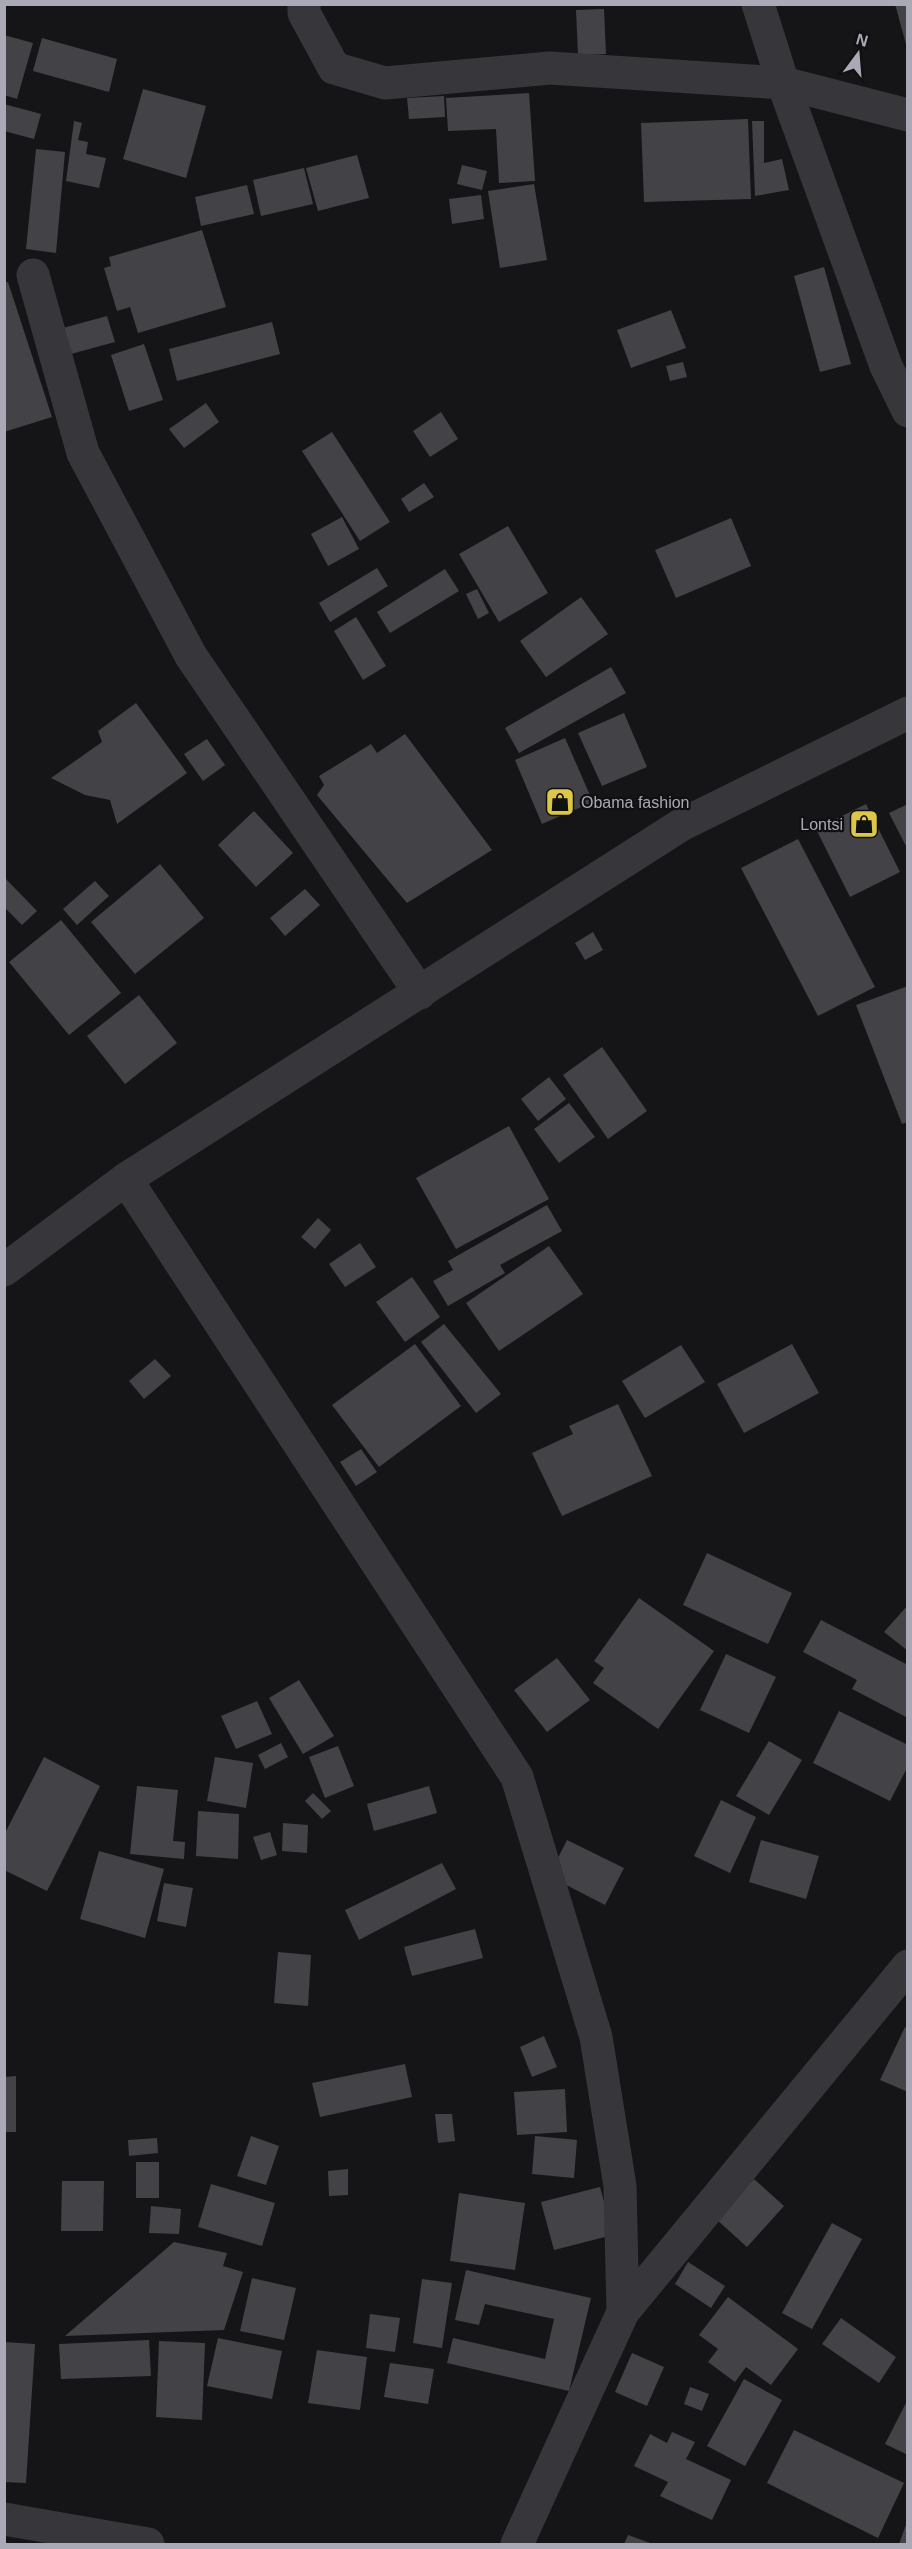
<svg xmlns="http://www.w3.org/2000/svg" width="912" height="2549" viewBox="0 0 912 2549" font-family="Arial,sans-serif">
  <rect width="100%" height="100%" fill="#151517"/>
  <g fill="#434247">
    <path d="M895,4h13v44h-1z"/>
    <path d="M604,9l2,45 -28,1 -2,-45z"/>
    <path d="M4,35l29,8 -16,56 -13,-4z"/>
    <path d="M42,38l75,21 -8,33 -76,-21z"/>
    <path d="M143,89l63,17 -20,72 -63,-19z"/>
    <path d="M529,93l6,88 -36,2 -3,-54 -48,2 -2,-33z"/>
    <path d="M444,96l1,21 -36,2 -2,-21z"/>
    <path d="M4,104l37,10 -7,25 -30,-8z"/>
    <path d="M748,119l3,80 -107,3 -3,-79z"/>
    <path d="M74,121l8,2 -4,17 10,2 -2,12 20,4 -7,30 -33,-7z"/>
    <path d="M752,121h12v42l18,-4 7,31 -34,6z"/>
    <path d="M36,149l29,3 -9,101 -30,-4z"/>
    <path d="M357,155l12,43 -51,13 -12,-43z"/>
    <path d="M462,165l25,6 -5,19 -25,-6z"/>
    <path d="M304,168l9,36 -52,12 -8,-36z"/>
    <path d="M534,184l13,76 -47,8 -12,-77z"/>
    <path d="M247,185l7,29 -53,12 -6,-29z"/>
    <path d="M481,195l3,24 -32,5 -3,-25z"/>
    <path d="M202,230l24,77 -88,26 -8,-26 -13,4 -13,-43 7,-2 -2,-9z"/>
    <path d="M824,267l27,97 -31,8 -26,-96z"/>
    <path d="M8,282l44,135 -48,15v-149z"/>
    <path d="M671,310l15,38 -55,20 -14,-38z"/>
    <path d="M107,316l8,26 -44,12 -8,-26z"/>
    <path d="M272,322l8,32 -103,27 -8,-32z"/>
    <path d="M144,344l19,56 -34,11 -18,-56z"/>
    <path d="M683,362l4,15 -17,4 -4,-15z"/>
    <path d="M206,403l13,19 -35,26 -15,-19z"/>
    <path d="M441,412l17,27 -28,18 -17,-26z"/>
    <path d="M332,432l58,90 -30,19 -58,-90z"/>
    <path d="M424,483l10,14 -25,15 -8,-13z"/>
    <path d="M342,517l17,32 -31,17 -17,-32z"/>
    <path d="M731,518l20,48 -75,32 -21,-48z"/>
    <path d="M508,526l40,67 -49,29 -40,-68z"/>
    <path d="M377,568l11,18 -58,36 -11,-19z"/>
    <path d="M445,569l14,22 -69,42 -13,-21z"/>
    <path d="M477,589l12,24 -11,6 -12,-25z"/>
    <path d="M581,597l27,37 -62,43 -26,-36z"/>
    <path d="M356,617l30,49 -23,14 -29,-49z"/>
    <path d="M611,667l15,26 -107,60 -14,-25z"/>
    <path d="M136,703l51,70 -70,51 -7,-24 -25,-5 -34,-17 51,-36 -4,-11z"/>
    <path d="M624,713l23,54 -45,19 -24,-53z"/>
    <path d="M405,734l87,116 -85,53 -90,-108 7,-10 -5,-9 52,-32 6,9z"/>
    <path d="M565,738l28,64 -51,22 -27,-64z"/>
    <path d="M207,739l18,26 -22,16 -19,-27z"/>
    <path d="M866,804l34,68 -50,25 -34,-68z"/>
    <path d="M908,804v46l-19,-37z"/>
    <path d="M254,811l39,42 -37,34 -38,-42z"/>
    <path d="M798,839l77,148 -57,29 -77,-148z"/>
    <path d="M160,864l44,54 -69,56 -44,-52z"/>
    <path d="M4,877l33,34 -15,14 -18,-18z"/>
    <path d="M95,881l14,15 -32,29 -14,-16z"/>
    <path d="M305,889l15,16 -35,31 -15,-18z"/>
    <path d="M61,920l60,73 -52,42 -60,-73z"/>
    <path d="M593,932l10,18 -18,10 -10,-17z"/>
    <path d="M908,986v136l-6,2 -46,-119z"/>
    <path d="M139,995l38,48 -52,41 -38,-48z"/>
    <path d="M602,1047l45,64 -39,28 -45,-64z"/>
    <path d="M549,1077l17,22 -28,22 -17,-22z"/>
    <path d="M569,1103l26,34 -36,26 -25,-34z"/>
    <path d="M509,1126l40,73 -93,50 -40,-71z"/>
    <path d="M547,1205l15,26 -62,34 5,8 -57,33 -15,-25 20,-11 -5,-9z"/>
    <path d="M318,1218l13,12 -16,19 -14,-12z"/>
    <path d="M360,1243l16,24 -31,20 -16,-23z"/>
    <path d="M549,1246l34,48 -84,57 -33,-48z"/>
    <path d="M412,1277l28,40 -35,25 -29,-40z"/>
    <path d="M444,1324l57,70 -25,19 -55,-71z"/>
    <path d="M415,1344l46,62 -82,61 -47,-62z"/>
    <path d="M792,1344l27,49 -75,40 -27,-49z"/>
    <path d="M681,1345l24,37 -60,36 -23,-37z"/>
    <path d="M155,1359l16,17 -27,23 -15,-18z"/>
    <path d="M618,1404l34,72 -90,40 -30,-63 41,-19 -4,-8z"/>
    <path d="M361,1449l16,23 -21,14 -16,-24z"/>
    <path d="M707,1553l85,40 -24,51 -85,-39z"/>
    <path d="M639,1598l75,53 -56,78 -65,-46 11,-15 -10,-7z"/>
    <path d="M908,1605v46l-24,-19z"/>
    <path d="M821,1620l87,45v53l-56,-29 5,-9 -54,-28z"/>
    <path d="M726,1654l50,23 -27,56 -49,-23z"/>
    <path d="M557,1658l33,42 -43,32 -33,-42z"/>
    <path d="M299,1680l35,56 -31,18 -34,-56z"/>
    <path d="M257,1701l15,33 -36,15 -15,-33z"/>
    <path d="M839,1711l69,34v21l-18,35 -77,-38z"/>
    <path d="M769,1741l33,19 -33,55 -33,-19z"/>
    <path d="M281,1743l7,14 -23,12 -7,-14z"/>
    <path d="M338,1746l16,40 -29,12 -16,-41z"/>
    <path d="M44,1757l56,29 -53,105 -43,-21v-35z"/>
    <path d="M215,1757l38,6 -7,45 -39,-7z"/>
    <path d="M137,1786l41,4 -5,51 12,1 -1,17 -54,-5z"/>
    <path d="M429,1786l8,27 -63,18 -7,-27z"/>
    <path d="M313,1793l18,18 -9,8 -17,-18z"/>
    <path d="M721,1800l35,17 -26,56 -36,-17z"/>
    <path d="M198,1811l41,3 -1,45 -42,-3z"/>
    <path d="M283,1823l25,2 -1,28 -25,-2z"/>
    <path d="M270,1832l7,23 -16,5 -8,-23z"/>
    <path d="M567,1840l57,28 -19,37 -56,-29z"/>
    <path d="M761,1840l58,16 -13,43 -57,-17z"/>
    <path d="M99,1851l65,18 -19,69 -65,-19z"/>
    <path d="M442,1863l14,26 -97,51 -14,-30z"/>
    <path d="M164,1883l29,5 -7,39 -29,-6z"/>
    <path d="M475,1929l8,29 -71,18 -8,-29z"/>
    <path d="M278,1952l33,3 -3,51 -34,-3z"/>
    <path d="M905,2027l3,2v63l-28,-12z"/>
    <path d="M544,2036l13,31 -25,10 -12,-30z"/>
    <path d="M405,2064l7,33 -92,20 -8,-34z"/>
    <path d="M16,2076v56h-12v-55z"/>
    <path d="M565,2089l2,43 -50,3 -3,-43z"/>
    <path d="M435,2114h17l3,27 -17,2z"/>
    <path d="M251,2136l28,10 -13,39 -29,-9z"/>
    <path d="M535,2136l42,4 -3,38 -42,-4z"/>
    <path d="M157,2138l1,15 -29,3 -1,-16z"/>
    <rect x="136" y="2162" width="23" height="36"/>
    <path d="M348,2169v26l-19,1 -1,-25z"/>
    <path d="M754,2179l30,27 -37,41 -31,-28z"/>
    <path d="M62,2181h42l-1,50h-42z"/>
    <path d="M211,2184l64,19 -13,43 -64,-19z"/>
    <path d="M600,2187l13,48 -59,15 -13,-48z"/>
    <path d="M459,2193l66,10 -10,67 -65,-9z"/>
    <path d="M151,2206l30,3 -2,25 -30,-1z"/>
    <path d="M832,2223l30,16 -50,90 -30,-16z"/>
    <path d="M174,2242l53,11 -4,13 20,6 -19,58 -159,6z"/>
    <path d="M688,2262l37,24 -14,22 -36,-24z"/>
    <path d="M466,2270l125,28 -22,93 -122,-28 6,-25 92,21 9,-40 -69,-15 -6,21 -24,-5z"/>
    <path d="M252,2278l44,10 -12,52 -44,-9z"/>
    <path d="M422,2279l30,4 -10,65 -29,-5z"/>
    <path d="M728,2297l70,52 -27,36 -25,-18 -11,15 -27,-20 10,-13 -19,-14z"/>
    <path d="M370,2314l30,4 -5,34 -29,-4z"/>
    <path d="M841,2318l55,39 -17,26 -57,-39z"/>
    <path d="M218,2338l64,13 -10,48 -65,-13z"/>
    <path d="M149,2340l2,36 -90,3 -2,-35z"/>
    <path d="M159,2341l46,2 -3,77 -46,-3z"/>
    <path d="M4,2342l31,2 -9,139 -22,-1z"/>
    <path d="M317,2350l50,7 -7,53 -52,-7z"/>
    <path d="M632,2353l32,14 -17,39 -32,-14z"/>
    <path d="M390,2363l44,6 -6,35 -44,-7z"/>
    <path d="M744,2379l38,21 -37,66 -38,-20z"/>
    <path d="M690,2387l19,7 -7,17 -18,-7z"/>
    <path d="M908,2399v56l-23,-11z"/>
    <path d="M794,2430l110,53 -26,55 -111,-55z"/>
    <path d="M672,2432l23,10 -9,17 45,21 -19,40 -52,-24 8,-14 -34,-16 16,-32 17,9z"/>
    <path d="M907,2522l1,22h-9z"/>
    <path d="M628,2535l25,9h-29z"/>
  </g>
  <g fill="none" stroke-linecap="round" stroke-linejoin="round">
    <g stroke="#37373b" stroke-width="33">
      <path d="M304,4v9l30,55 51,15 165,-15 233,15 125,32"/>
      <path d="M758,4l25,79 103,283 22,45"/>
      <path d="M33,275l50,178 108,203 229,337"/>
      <path d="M126,1179l391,598 79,260 24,149 3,126"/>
      <path d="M4,1270l122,-91 555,-354 227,-112"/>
      <path d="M4,2519l144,25"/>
      <path d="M517,2544l106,-232 285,-346"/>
    </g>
  </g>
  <defs>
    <g id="shop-square" transform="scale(1.5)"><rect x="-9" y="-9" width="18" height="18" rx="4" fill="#dcc748" stroke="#101012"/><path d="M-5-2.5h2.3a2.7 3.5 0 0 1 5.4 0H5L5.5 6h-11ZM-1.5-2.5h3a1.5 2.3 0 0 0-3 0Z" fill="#111"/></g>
  </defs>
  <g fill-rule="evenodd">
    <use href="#shop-square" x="560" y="802"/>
    <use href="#shop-square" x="864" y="824"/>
  </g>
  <g text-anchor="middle" stroke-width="4.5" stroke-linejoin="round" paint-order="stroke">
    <g font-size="16" fill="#a9aab5" stroke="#101012" text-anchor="start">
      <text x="581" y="808">Obama fashion</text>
      <text x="843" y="830" text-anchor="end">Lontsi</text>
    </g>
  </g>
  <rect width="912" height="2549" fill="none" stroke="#a9aab5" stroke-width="12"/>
  <g transform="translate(858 54) rotate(16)" stroke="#101012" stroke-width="4.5" paint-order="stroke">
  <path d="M0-4.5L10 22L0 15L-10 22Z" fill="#a9aab5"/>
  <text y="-9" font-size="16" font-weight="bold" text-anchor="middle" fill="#a9aab5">N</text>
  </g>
</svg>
